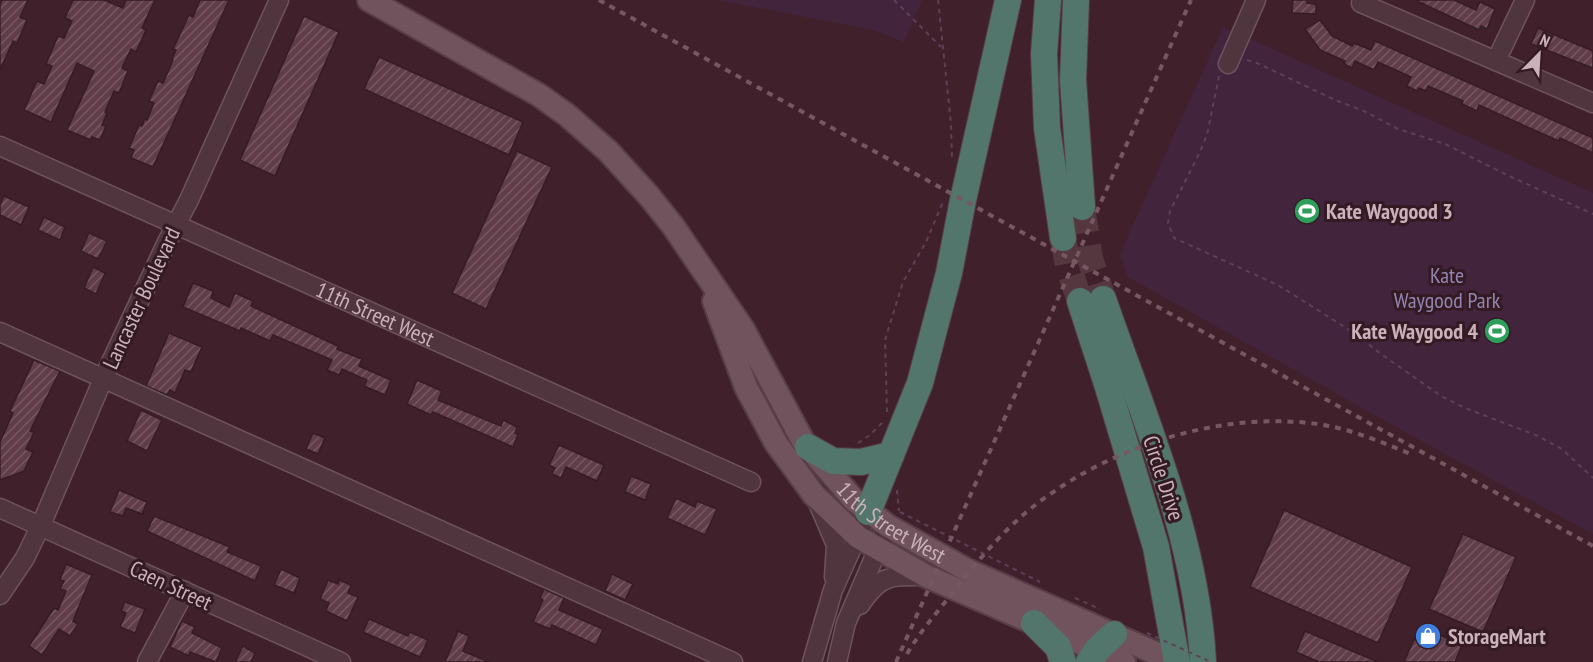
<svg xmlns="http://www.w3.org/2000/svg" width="1593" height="662" viewBox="0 0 1593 662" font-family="'PT Sans Narrow',sans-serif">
  <defs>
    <pattern id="building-hatch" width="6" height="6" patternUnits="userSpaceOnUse" patternTransform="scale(1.5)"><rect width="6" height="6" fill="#603d48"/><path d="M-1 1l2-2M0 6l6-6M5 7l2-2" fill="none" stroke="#755760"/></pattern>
  </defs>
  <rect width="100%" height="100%" fill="#40212b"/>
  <g fill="#42243d">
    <path d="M718,0h204l-18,42 -31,-12z"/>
    <path d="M1223,27l370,166v341l-159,-86 -306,-171 -8,-23z"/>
  </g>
  <g fill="url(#building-hatch)" stroke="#361c25" stroke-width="1.5">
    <path d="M2,0h26l-8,17 7,3 -10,23 -4,-2 -13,29v-65z"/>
    <path d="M73,0h31l19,8 3,-8h29l-13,28 4,2 -10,22 -5,-3 -9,19 6,3 -9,22 -5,-2 -9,21 2,1 -5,12 4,1 -6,14 -8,-3 -1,3 -24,-10 27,-59 -17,-8 -26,59 -27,-12 13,-29 7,3 8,-18 -6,-2 12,-28 6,2 8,-17 -7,-3z"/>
    <path d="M200,0h29l-76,167 -22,-9 3,-8 -5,-2 10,-23 3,1 3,-7 2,1 7,-17 -5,-2 9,-20 5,2 10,-23 -1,-1 4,-9 -3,-1 16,-34 4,2z"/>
    <path d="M1293,0h14v3l9,1v10l-24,-1z"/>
    <path d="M1415,0h39l22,10 4,-8 15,7 -8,20 -6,-3 -2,4z"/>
    <path d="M304,16l35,16 -64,144 -35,-16z"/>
    <path d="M1320,20l12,16 20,10 2,-3 17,7 4,-9 218,97v15l-33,-15 -1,3 -25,-11 -55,-25 -2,6 -15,-7 1,-3 -35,-15 -2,5 -7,-3 -2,3 -10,-5 4,-9 -33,-15 -4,8 -19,-9 -3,7 -8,-4 1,-3 -25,-11 -15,-21z"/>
    <path d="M1538,28l55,23v17l-62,-24z"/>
    <path d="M379,57l144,65 -14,33 -145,-66z"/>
    <path d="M517,151l35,16 -66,142 -34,-16z"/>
    <path d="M4,196l25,11 -8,18 -21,-10v-10z"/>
    <path d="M44,217l21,10 -5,13 -22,-10z"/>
    <path d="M89,233l18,8 -9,18 -17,-8z"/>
    <path d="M93,267l12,6 -9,21 -12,-6z"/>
    <path d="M193,283l20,8 -2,7 18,9 6,-14 18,8 -2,5 87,40 -1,3 25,10 -3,7 32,14 -6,15 -21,-9 3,-6 -25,-11 -3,6 -12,-5 5,-10 -59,-25 -3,6 -29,-13 -1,3 -57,-24z"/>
    <path d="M169,333l33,14 -11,25 -6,-2 -10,23 -5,-3 -3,5 -21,-9z"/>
    <path d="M34,360l26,11 -30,60 4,1 -8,17 7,3 -9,19 -24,9v-38l13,-29 -3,-2z"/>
    <path d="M417,380l25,11 -4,9 63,26 2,-6 14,7 -2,6 3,1 -5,13 -80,-35 -2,3 -24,-11z"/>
    <path d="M141,410l21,10 -15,31 -20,-10z"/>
    <path d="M313,433l12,5 -7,16 -12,-5z"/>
    <path d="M559,445l45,20 -7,16 -31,-14 -5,11 -9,-4 3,-6 -6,-3z"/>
    <path d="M631,476l20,8 -6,16 -20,-8z"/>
    <path d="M119,490l28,12 -5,12 -16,-6 -3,8 -13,-4z"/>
    <path d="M676,498l19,9 2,-6 20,8 -12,26 -38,-17z"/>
    <path d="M1284,510l128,57 -34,76 -128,-56z"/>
    <path d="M154,516l76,31 -3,5 34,14 -6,15 -108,-50z"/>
    <path d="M1463,534l53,23 -33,75 -54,-23z"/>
    <path d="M66,564l26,11 -19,46 5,3 -8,12 -11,-7 -17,26 -13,-9 25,-38 4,2 8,-19 -6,-2 4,-8 -4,-1z"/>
    <path d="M281,569l19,9 -6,15 -20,-8z"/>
    <path d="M612,574l21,10 -8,16 -20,-9z"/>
    <path d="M328,580l10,4 1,-4 12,5 -3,8 10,4 -11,24 -21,-10 3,-8 -9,-4z"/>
    <path d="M544,589l20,9 -5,12 44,19 -7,16 -44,-20 -2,4 -17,-7 10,-22 -3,-2z"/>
    <path d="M125,602l20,7 -10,24 -15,-6 6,-14 -5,-2z"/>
    <path d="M369,619l39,17 2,-4 18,8 -8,17 -57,-25z"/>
    <path d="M182,621l13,6 -3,6 30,15 -6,14 -26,-10 -1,4 -19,-9z"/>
    <path d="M1420,626l42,19 -7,17h-51z"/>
    <path d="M458,631l11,5 -6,15 26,11h-44z"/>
    <path d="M1305,631l73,31h-59l-23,-10z"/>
    <path d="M243,646l12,7 -4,9h-16z"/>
  </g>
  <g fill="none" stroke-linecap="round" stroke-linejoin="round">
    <g stroke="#553740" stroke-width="26" stroke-dasharray="26 13" stroke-linecap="butt">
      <path d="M1082,207l8,51 13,41"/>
      <path d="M1063,238l5,28 12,35"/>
    </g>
    <g stroke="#6d535c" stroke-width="21">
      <g id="minor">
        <path d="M1525,0l-29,61 97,42"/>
        <path d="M1361,3l135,58"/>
        <path d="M1228,64l28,-64"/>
        <path id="s1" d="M0,146l751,336"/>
        <path d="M0,332l733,330"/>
        <path d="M818,503l18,42 -2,32"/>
        <path d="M0,508l341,154"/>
        <path d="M0,595l25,-37 16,-33 62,-146 64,-137 22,-42 90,-200"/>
        <path d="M860,605c21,-31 30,-29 66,-29"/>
        <path d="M147,662l38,-71"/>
        <path d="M812,662l21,-72 35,-78"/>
        <path d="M837,662l9,-39 37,-86"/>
      </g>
    </g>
    <g stroke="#583e47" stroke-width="26">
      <g id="major">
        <path id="s2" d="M369,0l170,95 28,20 41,36 41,45 24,30 70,103 60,112 51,59 34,26 81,45 207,91"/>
        <path d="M714,301l32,86 30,56 38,52 44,42 68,39 198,86"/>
      </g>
    </g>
    <g stroke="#573d46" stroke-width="28">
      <g id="highway">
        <path d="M1048,0l-4,54 3,74 16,110"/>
        <path d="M1076,0l-3,80 9,127"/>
        <path d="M1103,299c40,116 94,239 100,363"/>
        <path d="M1080,301l28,86 48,160 21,115"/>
        <path d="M808,447l25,14 28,1 30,-7"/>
        <path d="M868,512l52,-129 29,-110 14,-73 45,-200"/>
        <path d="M1034,623l24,24 5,15"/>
        <path d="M1089,662l8,-12 17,-16"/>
      </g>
    </g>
    <g stroke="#5e4158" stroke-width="2" stroke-dasharray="4.5 4.5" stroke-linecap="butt">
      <path d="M894,0l47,47"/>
      <path d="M938,0l13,124 1,37"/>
      <path d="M1247,60l10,3 78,37 29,11 34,18 47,15 62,31 86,39"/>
      <path d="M1219,76l-12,59 -8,19 -29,57 -2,12 6,15 104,47 76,48 27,21 60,42 24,12 73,28 24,13 31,29"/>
      <path d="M887,412l-2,-72 18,-58 23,-40 17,-40"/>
      <path d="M858,443l12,-8 13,-13"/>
      <path d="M897,490l2,21"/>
      <path d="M900,512l140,70"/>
      <path d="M1075,598l25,11"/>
    </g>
    <use href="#minor" stroke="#50353e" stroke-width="18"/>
    <use href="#major" stroke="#70535d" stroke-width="22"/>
    <use href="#highway" stroke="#52766b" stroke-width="26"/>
    <g stroke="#775761" stroke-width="4" stroke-dasharray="6 6" stroke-linecap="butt">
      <path d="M599,0l994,546"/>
      <path d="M907,654c12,-21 28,-39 43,-58 25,-32 52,-65 84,-90 79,-62 199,-100 300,-79 26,6 52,17 77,27"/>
      <path d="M896,662l295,-662"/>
    </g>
    <path stroke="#5e4158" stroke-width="2" stroke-dasharray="4.5 4.5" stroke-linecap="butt" d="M1147,633l64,29"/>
  </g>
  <defs>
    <g id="stadium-disc" transform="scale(1.35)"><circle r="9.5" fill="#2e9e5b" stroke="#341a23"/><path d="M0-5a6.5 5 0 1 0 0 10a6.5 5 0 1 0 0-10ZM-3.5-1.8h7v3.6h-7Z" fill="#fff"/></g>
    <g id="shop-disc" transform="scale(1.35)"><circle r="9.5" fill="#3f7fe0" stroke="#341a23"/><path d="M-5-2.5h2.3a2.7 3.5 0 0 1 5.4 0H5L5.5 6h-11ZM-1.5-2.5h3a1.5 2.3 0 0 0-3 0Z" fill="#fff"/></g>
  </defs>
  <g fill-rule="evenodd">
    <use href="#stadium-disc" x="1307" y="211"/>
    <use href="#stadium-disc" x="1497" y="331"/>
    <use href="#shop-disc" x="1428" y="636"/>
  </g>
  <g text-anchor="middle" stroke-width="6" stroke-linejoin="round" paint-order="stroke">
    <g font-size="22" font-weight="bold" fill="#cbb1b9" stroke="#341a23" text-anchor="start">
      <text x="1326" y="219">Kate Waygood 3</text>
      <text x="1478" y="339" text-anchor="end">Kate Waygood 4</text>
      <text x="1448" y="644">StorageMart</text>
    </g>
    <g font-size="22" fill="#9385b1" stroke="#341a23">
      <text x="1447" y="283">Kate<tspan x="1447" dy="25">Waygood Park</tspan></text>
    </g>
    <g font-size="22" fill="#cbb1b9" stroke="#341a23">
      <text transform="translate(141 298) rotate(-65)" y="8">Lancaster Boulevard</text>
      <text dy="8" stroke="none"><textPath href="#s1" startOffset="411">11th Street West</textPath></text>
      <text transform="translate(1164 478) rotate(72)" y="8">Circle Drive</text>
      <text dy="8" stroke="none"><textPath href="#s2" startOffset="756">11th Street West</textPath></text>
      <text transform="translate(171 585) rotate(25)" y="8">Caen Street</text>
    </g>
  </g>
  <g transform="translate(1539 54) rotate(24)" stroke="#341a23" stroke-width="4.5" paint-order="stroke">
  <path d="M0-4.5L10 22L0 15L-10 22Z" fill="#cbb1b9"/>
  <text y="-9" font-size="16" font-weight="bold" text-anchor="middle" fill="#cbb1b9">N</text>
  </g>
</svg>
